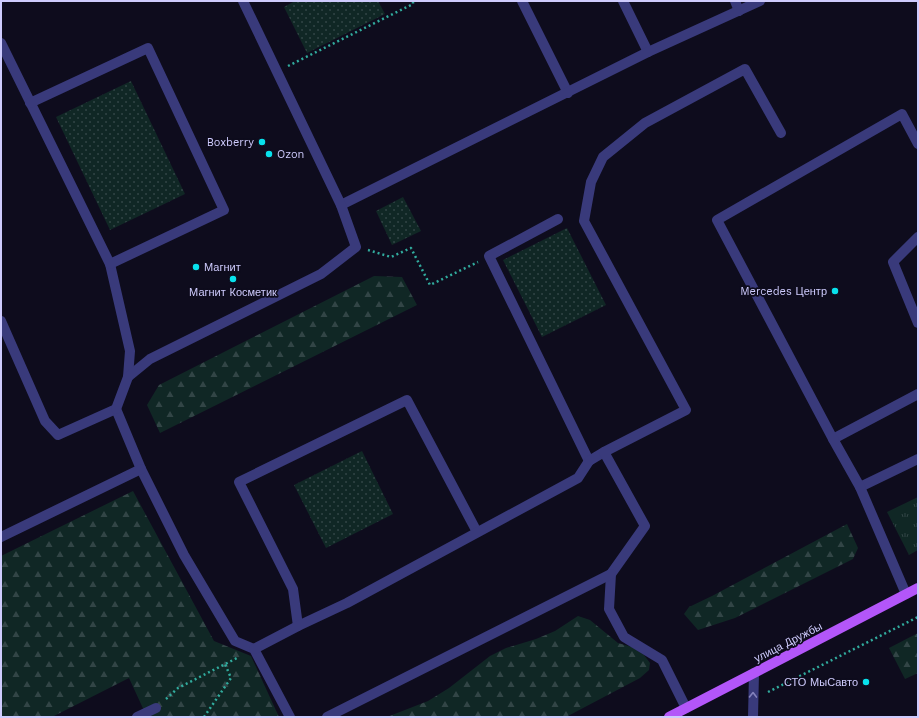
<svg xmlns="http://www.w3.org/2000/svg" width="919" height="718" viewBox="0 0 919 718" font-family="'Work Sans',sans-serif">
  <defs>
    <pattern id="grass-tufts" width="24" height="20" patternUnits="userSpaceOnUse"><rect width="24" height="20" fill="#102725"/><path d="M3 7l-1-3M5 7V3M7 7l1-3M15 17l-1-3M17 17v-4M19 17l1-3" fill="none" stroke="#324546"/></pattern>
    <pattern id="forest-firs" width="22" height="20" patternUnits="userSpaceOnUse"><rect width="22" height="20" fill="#102725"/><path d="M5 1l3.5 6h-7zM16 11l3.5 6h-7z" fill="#324546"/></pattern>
    <pattern id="park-dots" width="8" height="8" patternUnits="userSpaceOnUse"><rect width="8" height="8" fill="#102725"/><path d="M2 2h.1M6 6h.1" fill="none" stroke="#324546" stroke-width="1.8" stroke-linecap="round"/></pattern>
  </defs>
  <rect width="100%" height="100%" fill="#0e0c1d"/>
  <path fill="url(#grass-tufts)" d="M918,497v53l-9,5 -22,-43z"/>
  <g fill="url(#forest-firs)">
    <path d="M374,276l28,1 15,28 -257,128 -13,-28 12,-20z"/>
    <path d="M133,491l81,150 37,15 28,61h-132l-18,-39 -77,39h-51v-161z"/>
    <path d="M847,524l11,24 -5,11 -118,59 -37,12 -14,-16 5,-7 23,-11z"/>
    <path d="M578,616l12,4 28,23 14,4 12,8 6,8 -1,7 -9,8 -74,39h-179l41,-16 21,-13 41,-32 16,-8 30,-9 19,-8z"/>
    <path d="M918,633v40l-13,6 -16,-31z"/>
  </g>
  <g fill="url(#park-dots)">
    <path d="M295,1h83l7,13 -78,39 -23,-46z"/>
    <path d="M131,81l54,113 -75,36 -54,-113z"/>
    <path d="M403,197l18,34 -29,14 -16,-34z"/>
    <path d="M567,228l39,77 -64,32 -39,-77z"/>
    <path d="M362,451l31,63 -67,34 -32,-63z"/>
  </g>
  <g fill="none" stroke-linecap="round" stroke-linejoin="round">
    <g stroke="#31ab9d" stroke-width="2.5" stroke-dasharray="2 3" stroke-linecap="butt">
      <path d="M288,66l125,-62v-3"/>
      <path d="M368,250l23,7 20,-9 19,37 48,-23"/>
      <path d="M768,692l150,-75"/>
      <path d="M166,699l12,-11 61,-31"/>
      <path d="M204,717l27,-39 -6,-14"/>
    </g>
    <g stroke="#393a7b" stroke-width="10">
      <path d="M522,1l46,92"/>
      <path d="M623,1l25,51"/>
      <path d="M735,1l4,10"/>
      <path d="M1,43l109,221 20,87 -2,26"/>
      <path d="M30,103l118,-55 76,162 -114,54"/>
      <path d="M341,205l307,-153 112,-51"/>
      <path d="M558,219l-69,37 100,205"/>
      <path d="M918,237l-25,25 25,61"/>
      <path d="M1,321l44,100 13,14 58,-26 25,60 43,86 51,86 19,8 36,68"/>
      <path d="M116,409l12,-32 22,-18 171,-85 35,-27 -15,-42 -98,-204"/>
      <path d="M833,439l85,-45"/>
      <path d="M860,487l58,-28"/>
      <path d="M1,537l140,-68"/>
      <path d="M906,594l-46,-107 -27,-48 -116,-219 185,-106 16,30"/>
      <path d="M298,626l-5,-37 -54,-107 168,-82 70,132"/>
      <path d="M254,649l44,-23 49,-23 231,-125 11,-17 15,-9"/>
      <path d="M686,708l-24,-48 -38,-23 -15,-28 2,-35 34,-48 -41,-74 82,-42 -102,-189 7,-39 12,-25 42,-34 100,-54 36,64"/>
      <path d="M137,717l19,-9"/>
      <path d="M327,717l284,-143"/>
      <path d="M753,717l1,-44"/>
    </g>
    <path stroke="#b356f9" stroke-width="10" d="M669,717l249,-129"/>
  </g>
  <defs><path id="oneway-chevron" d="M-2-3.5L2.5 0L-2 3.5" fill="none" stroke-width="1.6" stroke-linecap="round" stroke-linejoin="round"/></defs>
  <use stroke="#8482bc" href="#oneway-chevron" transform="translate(753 695) rotate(-89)"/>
  <g fill="#08e1ec" stroke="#0e0c1d" stroke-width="1.5">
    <circle cx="262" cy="142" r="4"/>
    <circle cx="269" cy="154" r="4"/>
    <circle cx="196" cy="267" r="4"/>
    <circle cx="233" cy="279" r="4"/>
    <circle cx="835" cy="291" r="4"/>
    <circle cx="866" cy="682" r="4"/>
  </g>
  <g text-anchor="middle" stroke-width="3.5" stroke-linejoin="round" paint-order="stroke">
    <g font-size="11" fill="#cecbfd" stroke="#0e0c1d" text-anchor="end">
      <text x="254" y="146">Boxberry</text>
      <text x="277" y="158" text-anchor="start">Ozon</text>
      <text x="204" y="271" text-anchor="start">Магнит</text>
      <text x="827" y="295">Mercedes Центр</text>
      <text x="233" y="296" text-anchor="middle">Магнит Косметик</text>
      <text x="858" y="686">СТО МыСавто</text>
    </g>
    <g font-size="11" fill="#cecbfd" stroke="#0e0c1d">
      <text transform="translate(788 642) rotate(-27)" y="4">улица Дружбы</text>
    </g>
  </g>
  <rect width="919" height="718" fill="none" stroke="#cecbfd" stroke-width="4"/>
</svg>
